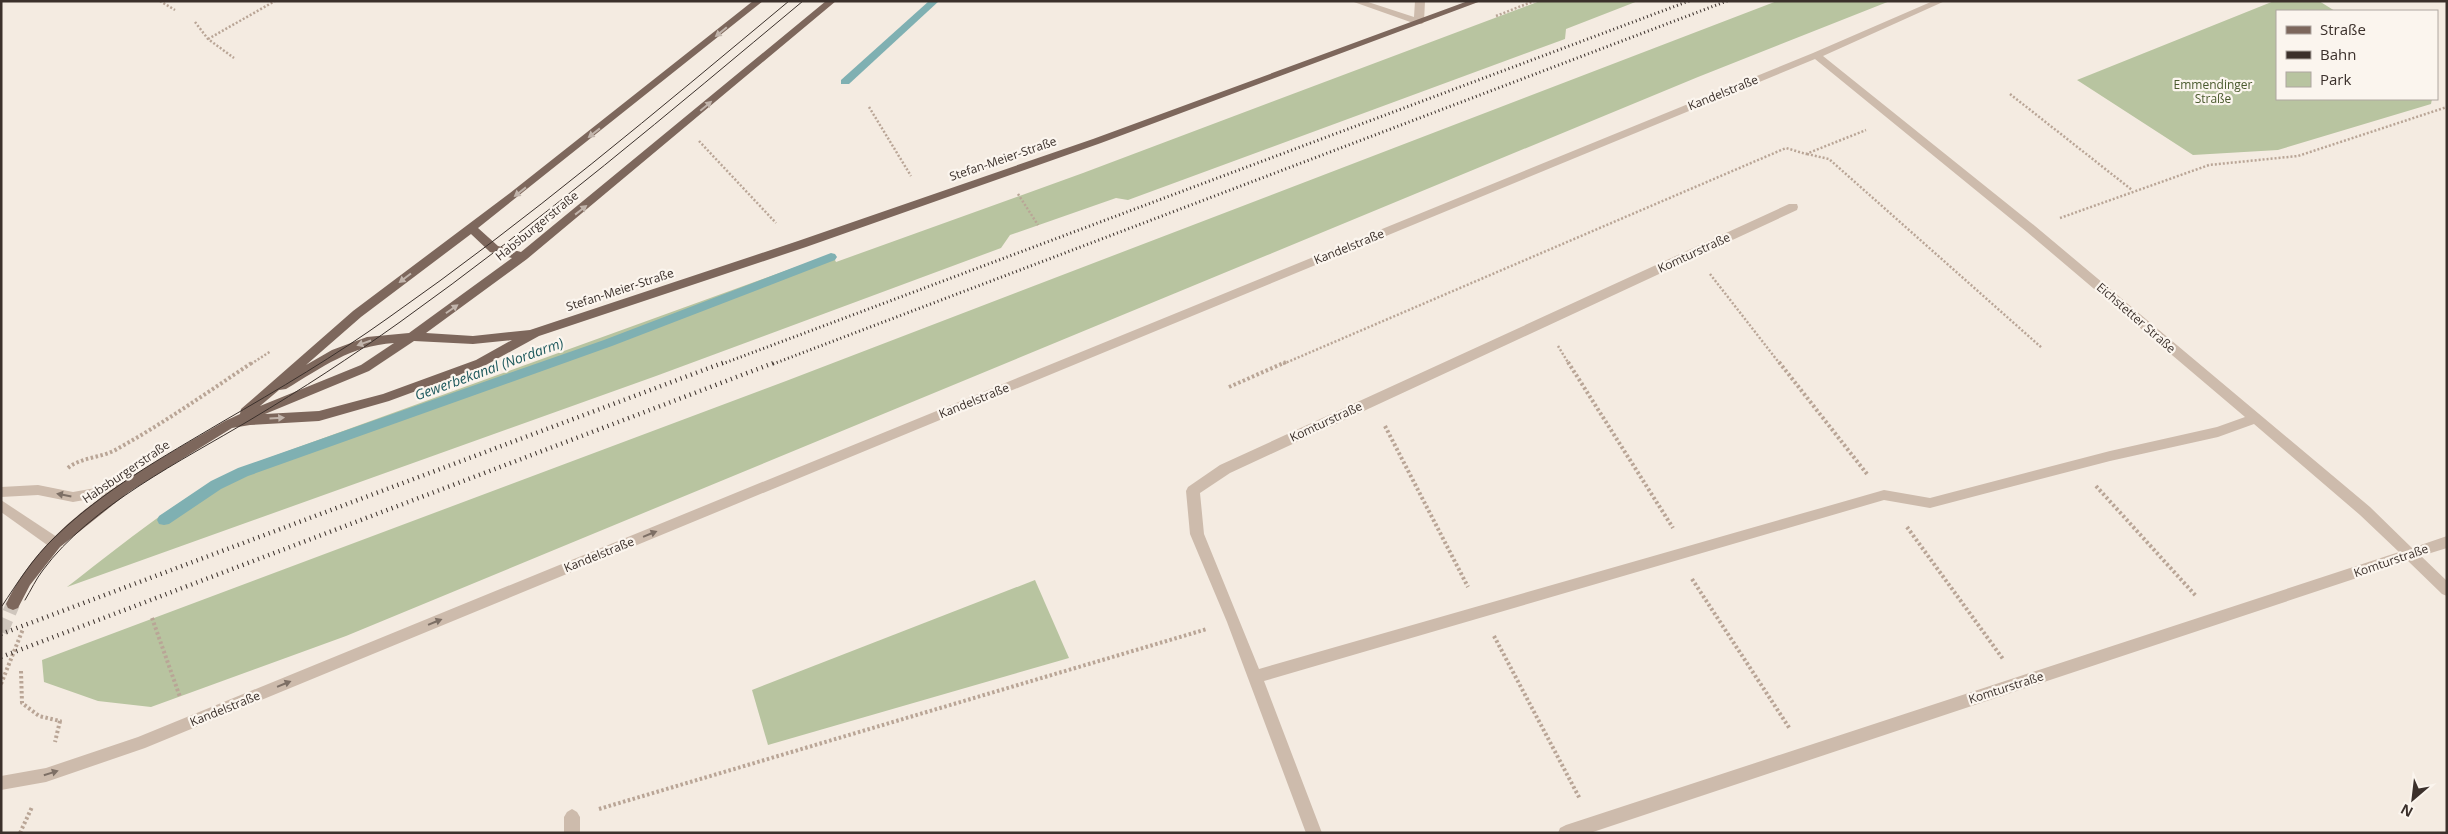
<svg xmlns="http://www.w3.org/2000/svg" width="2448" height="834" viewBox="0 0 2448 834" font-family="'Open Sans',sans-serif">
  <rect width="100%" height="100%" fill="#f4ebe1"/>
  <g fill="#b8c4a0">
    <path d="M1540,1h98l-72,28 -1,10 -437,161 -12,-2 -106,37 -9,13 -345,128 -589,211c56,-43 110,-89 174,-119l591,-214 4,8 247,-89z"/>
    <path d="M1777,1h113l-192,76 -1352,559 -195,71 -53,-6 -54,-19 -2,-22 744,-279z"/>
    <path d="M2274,1h45l16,10h-58v88h155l-1,5 -153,46 -85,5 -116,-75z"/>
    <path d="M1035,580l34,78 -301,87 -16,-55z"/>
  </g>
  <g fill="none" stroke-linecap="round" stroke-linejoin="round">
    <g fill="#7fb0b2" fill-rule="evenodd">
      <path d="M929,1h10l-90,83h-8v-4z"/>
      <path d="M831,253l4,1 2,3 -2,3 -223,86 -364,130 -27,13 -52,35 -5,1 -5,-1 -2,-4 2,-4 52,-35 27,-13 366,-128z"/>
    </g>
    <path stroke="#cfc6bd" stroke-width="14" stroke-dasharray="14 7" stroke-linecap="butt" d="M1,632l12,-28"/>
    <g stroke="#b9a596" stroke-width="2.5" stroke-dasharray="2 2" stroke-linecap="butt">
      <path d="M160,1l15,9"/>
      <path d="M1496,16l38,-15"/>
      <path d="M195,22l13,17 26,19"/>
      <path d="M208,39l67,-38"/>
      <path d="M2010,94l122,96"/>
      <path d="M869,107l42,69"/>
      <path d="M699,141l77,82"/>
      <path d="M1807,154l22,5 213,189"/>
      <path d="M1018,194l20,31"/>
      <path d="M2060,218l149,-53 89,-9 149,-49"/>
      <path d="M1710,274l70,90"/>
      <path d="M1558,346l11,18"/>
      <path d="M251,364l20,-13"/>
      <path d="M1283,364l503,-216 20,6 60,-24"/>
    </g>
    <g stroke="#b9a596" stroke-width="4" stroke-dasharray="2.5 2.5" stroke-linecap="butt">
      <path d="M1568,362l105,166"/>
      <path d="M1779,362l88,112"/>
      <path d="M1229,387l57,-25"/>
      <path d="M1385,426l83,161"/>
      <path d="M68,468c13,-11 34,-10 49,-19 47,-26 91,-57 136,-87"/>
      <path d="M2096,486l100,110"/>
      <path d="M1907,527l96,132"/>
      <path d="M1692,579l98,150"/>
      <path d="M152,618l28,79"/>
      <path d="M1494,636l86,163"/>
      <path d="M21,671l1,32 17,13 21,5 -5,21"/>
      <path d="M1,684l22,-55"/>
      <path d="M599,809l608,-180"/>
      <path d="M20,833l12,-26"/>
    </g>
    <g fill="#cdbbac" fill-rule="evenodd">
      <path d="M1351,1h14l49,16 1,-16h10l-1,21 -2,2h-6z"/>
      <path d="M1933,1h12l-122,55 212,170 335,281 42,41 35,-12v12l-26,8 26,25v15l-5,-2 -34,-33 -818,272h-32l2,-5 6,-3 833,-273 -39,-37 -106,-91 -36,13 -108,24 -180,47 -46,-8 -620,181 58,152h-16l-79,-211 -37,-88 -4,-43 2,-4 32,-22 569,-261h8l1,3 -1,3 -567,263 -30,20 4,41 55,135 625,-179 46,8 180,-47 107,-24 28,-10 -218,-185 -212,-173 -1670,689 -99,34 -45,8v-14l45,-8 92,-31 1675,-684z"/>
      <path d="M124,483l5,1 2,4 -2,4 -56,10 -35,-7 -37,2v-10l37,-2 35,7z"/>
      <path d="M1,500l59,39 2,4 -2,4 -5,2 -5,-2 -49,-35z"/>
      <path d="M572,809l5,3 3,5v16h-16v-16l3,-5z"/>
    </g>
    <path fill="#7d675c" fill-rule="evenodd" d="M753,1h10l-285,227 20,18 23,6 305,-251h10l-309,258 -101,74 47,3 57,-6 268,-89 295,-102 375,-138h13l-380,142 -295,104 -267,89 -55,30 -95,35 -70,20 -69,4 -18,3 -103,64 -69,55 -30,38 -12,23 -5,2 -5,-2 -2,-4c42,-88 138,-135 219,-183l15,-7 1,-5 112,-98 157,-118zM471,234l19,18 22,6 -103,75 -42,4 -35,13 -26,15 55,-48zM512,340l-36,20 -93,34 -64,17 -54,3 104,-43 45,-30 59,3zM394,343l-33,22 -101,41 19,-16 7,-1c37,-22 64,-43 108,-46z"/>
    <g stroke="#3b302b" stroke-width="1">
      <path d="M25,600c6,-10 11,-21 18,-30 47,-64 140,-110 207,-150 52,-31 101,-63 150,-98 140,-100 271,-211 403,-321"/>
      <path d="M2,606c16,-24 31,-48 52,-68 49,-48 109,-81 168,-116 57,-33 113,-66 166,-104 140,-98 270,-208 401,-317"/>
    </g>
    <g stroke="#3b302b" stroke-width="3" stroke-dasharray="1 3" stroke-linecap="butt">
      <path d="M722,364l967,-363"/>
      <path d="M773,364l954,-363"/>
    </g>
    <g stroke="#3b302b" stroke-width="4.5" stroke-dasharray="1 4.5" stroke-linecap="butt">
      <path d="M1,634l724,-272"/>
      <path d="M1,657l775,-295"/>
    </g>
  </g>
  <defs><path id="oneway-solid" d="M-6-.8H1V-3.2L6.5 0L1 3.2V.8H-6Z" transform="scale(1.25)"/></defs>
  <g fill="#c2b5ac">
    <use href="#oneway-solid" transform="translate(721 32) rotate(141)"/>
    <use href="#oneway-solid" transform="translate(706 106) rotate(-40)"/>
    <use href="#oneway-solid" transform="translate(594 133) rotate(142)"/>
    <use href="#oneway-solid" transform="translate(520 192) rotate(142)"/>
    <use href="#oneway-solid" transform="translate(581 210) rotate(-38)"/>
    <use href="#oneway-solid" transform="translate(405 278) rotate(143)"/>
    <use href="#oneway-solid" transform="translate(452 309) rotate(-35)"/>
    <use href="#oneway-solid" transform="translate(364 343) rotate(161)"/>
    <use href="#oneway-solid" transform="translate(277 418) rotate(-4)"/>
  </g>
  <g fill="#7d6f65">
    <use href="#oneway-solid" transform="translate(64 495) rotate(-169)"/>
    <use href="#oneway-solid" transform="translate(650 534) rotate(-22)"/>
    <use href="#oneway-solid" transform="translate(435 622) rotate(-22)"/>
    <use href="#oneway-solid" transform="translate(284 684) rotate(-22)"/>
    <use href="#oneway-solid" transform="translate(51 773) rotate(-17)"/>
  </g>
  <g text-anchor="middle" stroke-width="4.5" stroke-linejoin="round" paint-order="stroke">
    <g font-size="12" fill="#4a5a2e" stroke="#fbf5ee">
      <text x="2213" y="89">Emmendinger<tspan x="2213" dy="14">Straße</tspan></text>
    </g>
    <g font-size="12" fill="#3b302b" stroke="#fbf5ee">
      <text transform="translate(1723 93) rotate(-22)" y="4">Kandelstraße</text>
      <text transform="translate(1003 159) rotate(-19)" y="4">Stefan-Meier-Straße</text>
      <text transform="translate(537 226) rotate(-39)" y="4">Habsburgerstraße</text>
      <text transform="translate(1349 247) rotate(-22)" y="4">Kandelstraße</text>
      <text transform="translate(1694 253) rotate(-25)" y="4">Komturstraße</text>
      <text transform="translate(620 290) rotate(-18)" y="4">Stefan-Meier-Straße</text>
      <text transform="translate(2136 318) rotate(41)" y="4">Eichstetter Straße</text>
      <text transform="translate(974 401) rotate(-22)" y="4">Kandelstraße</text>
      <text transform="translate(1326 422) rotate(-25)" y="4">Komturstraße</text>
      <text transform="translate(126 472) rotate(-34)" y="4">Habsburgerstraße</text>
      <text transform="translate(599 555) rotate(-22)" y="4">Kandelstraße</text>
      <text transform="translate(2391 561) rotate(-19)" y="4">Komturstraße</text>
      <text transform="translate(2006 688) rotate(-18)" y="4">Komturstraße</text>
      <text transform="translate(225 709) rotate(-22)" y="4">Kandelstraße</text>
    </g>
    <g font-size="14" font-style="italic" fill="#1f5a5e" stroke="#fbf5ee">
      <text transform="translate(489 369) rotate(-20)" y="5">Gewerbekanal (Nordarm)</text>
    </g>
  </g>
  <rect width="2448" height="834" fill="none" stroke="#3b302b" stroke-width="5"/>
  <rect x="2276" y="10" width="162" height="90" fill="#fbf5ee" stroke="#aea6a0"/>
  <rect x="2286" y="26" width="25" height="8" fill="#7d675c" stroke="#aea6a0"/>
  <text x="2320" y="35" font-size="15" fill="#3b302b">Straße</text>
  <rect x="2286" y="51" width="25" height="8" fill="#3b302b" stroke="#aea6a0"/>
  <text x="2320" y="60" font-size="15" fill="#3b302b">Bahn</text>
  <rect x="2286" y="72" width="25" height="15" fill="#b8c4a0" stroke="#aea6a0"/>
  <text x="2320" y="85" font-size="15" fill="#3b302b">Park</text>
  <g transform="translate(2413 799) rotate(208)" stroke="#fbf5ee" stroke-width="4" paint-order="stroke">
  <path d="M0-4L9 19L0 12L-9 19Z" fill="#3b302b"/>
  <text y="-8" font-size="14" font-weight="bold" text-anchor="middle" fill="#3b302b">N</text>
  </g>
</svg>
